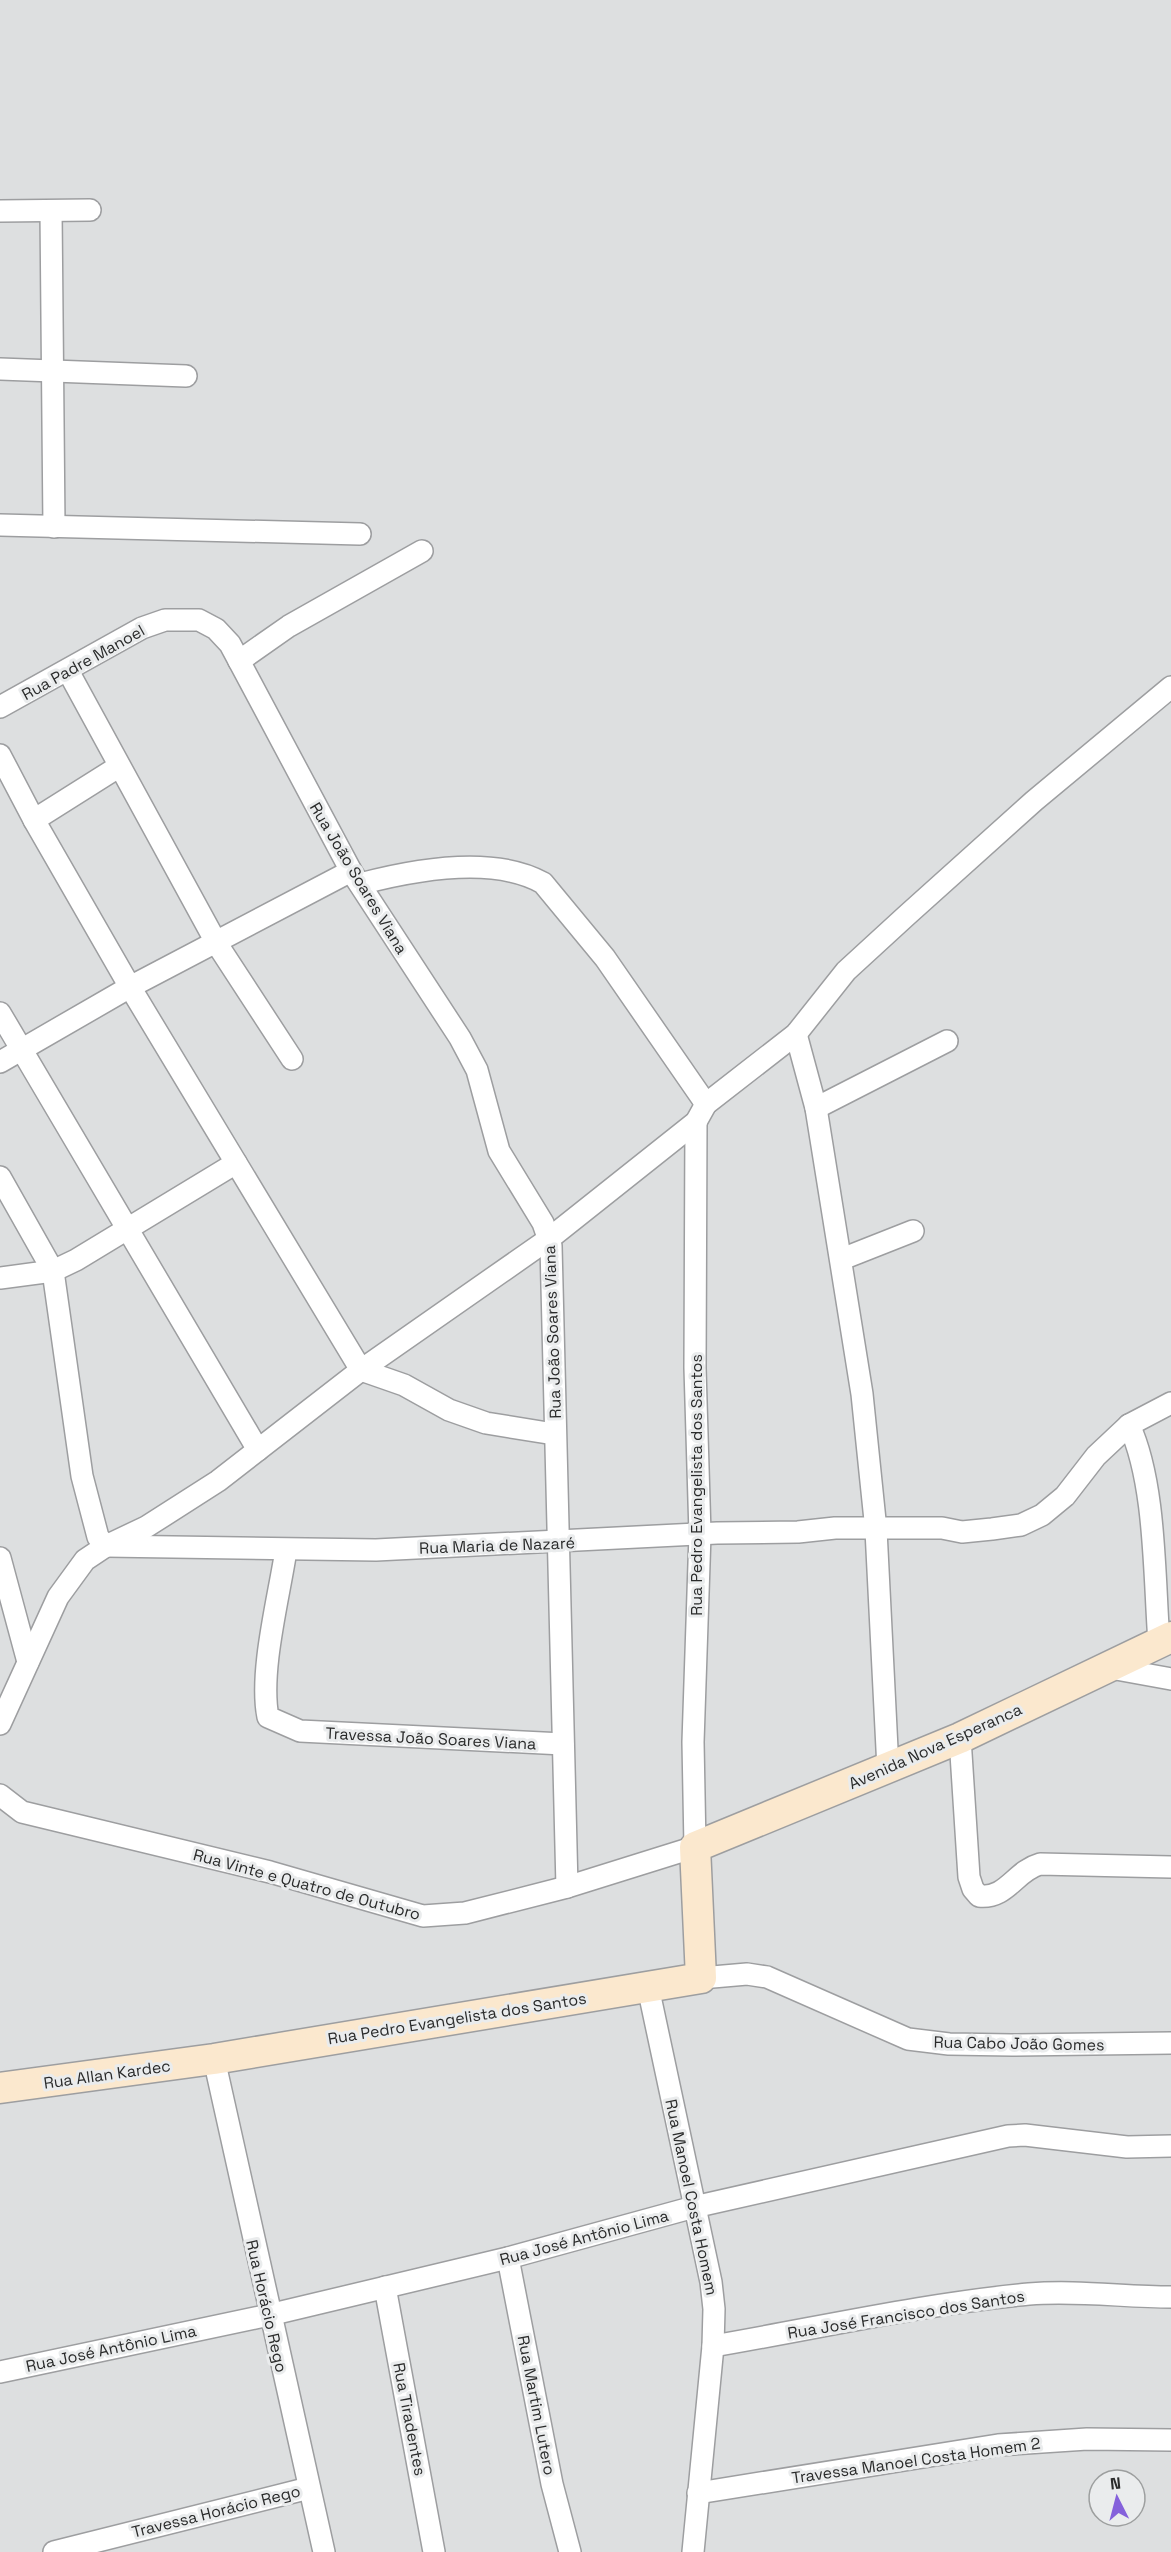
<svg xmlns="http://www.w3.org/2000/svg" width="1171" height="2552" viewBox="0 0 1171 2552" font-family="'Space Grotesk',sans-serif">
  <rect width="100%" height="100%" fill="#dddfe0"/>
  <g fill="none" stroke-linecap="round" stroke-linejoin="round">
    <g stroke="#9d9ea0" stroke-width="24">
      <g id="minor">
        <path d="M0,211l90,-1"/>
        <path d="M51,211l3,316"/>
        <path d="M0,369l186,7"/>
        <path d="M0,525l360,9"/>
        <path d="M239,661l50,-35 133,-75"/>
        <path d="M68,671l149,273 75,115"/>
        <path d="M0,707l142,-79 23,-8h34l17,9 14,15 121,227 109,167 17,32 22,81 44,72 8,23 16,641"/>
        <path d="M0,755l34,65 96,167 231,383 43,15 45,25 37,13 68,11"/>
        <path d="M34,820l84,-53"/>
        <path d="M360,884c53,-14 133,-29 183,-1l62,75 101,146"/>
        <path d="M0,1013l258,437"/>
        <path d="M796,1034l20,74 46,286 14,136 12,239"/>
        <path d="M0,1062l130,-75 221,-116"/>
        <path d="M816,1108l131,-67"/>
        <path d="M0,1177l53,94 29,205 16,61 8,9 270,4 341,-17 81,-1 37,-4h107l20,4 30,-3 29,-4 21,-10 23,-19 31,-40 33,-31 42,-22"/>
        <path d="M842,1259l71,-28"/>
        <path d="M0,1278l53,-7 23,-11 160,-97"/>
        <path d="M1129,1425c27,58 25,152 30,217"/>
        <path d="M286,1550c-7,47 -27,122 -18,167l32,14 263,13"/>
        <path d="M0,1558l28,104"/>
        <path d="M1105,1667l66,12"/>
        <path d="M0,1724l58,-127 27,-37 21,-14 40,-19 72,-46 143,-111 189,-132 146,-116 10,-18 90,-70 50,-63 60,-55 128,-115 137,-114"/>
        <path d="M960,1738l9,139 4,12 6,7c28,3 36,-25 61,-32l131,3"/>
        <path d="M0,1795l22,17 248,60 153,44 42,-3 102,-26 128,-40 -2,-105 7,-208 -5,-166 1,-246"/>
        <path d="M701,1978l46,-4 20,3 141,62 41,5 63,1 159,-2"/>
        <path d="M648,1987l63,295 3,27 -1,37 -20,206"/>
        <path d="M214,2059l110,493"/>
        <path d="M508,2258l44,226 18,68"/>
        <path d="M385,2287l49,265"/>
        <path d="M713,2346c105,-18 210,-42 316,-52 48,-4 95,3 142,3"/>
        <path d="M0,2372l269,-57 239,-57 186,-51 314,-71 17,-1 102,12 44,-1"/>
        <path d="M698,2493l300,-48 89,-6 84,1"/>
        <path d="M54,2552l255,-64"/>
      </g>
    </g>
    <g stroke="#9d9ea0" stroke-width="33">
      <path id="secondary" d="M0,2088l214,-29 487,-81 -6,-131 265,-109 211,-101"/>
    </g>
    <use href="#minor" stroke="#fff" stroke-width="21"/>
    <use href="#secondary" stroke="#fbe8ce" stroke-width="30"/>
  </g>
  <g text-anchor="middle" stroke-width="6" stroke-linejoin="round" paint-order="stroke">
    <g font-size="16" fill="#2a2b2b" stroke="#eaeced">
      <text transform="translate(83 662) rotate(-29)" y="6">Rua Padre Manoel</text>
      <text transform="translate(359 878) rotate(59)" y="6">Rua João Soares Viana</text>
      <text transform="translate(552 1332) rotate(-92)" y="6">Rua João Soares Viana</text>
      <text transform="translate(696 1485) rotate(-90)" y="6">Rua Pedro Evangelista dos Santos</text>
      <text transform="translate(497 1545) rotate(-2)" y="6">Rua Maria de Nazaré</text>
      <text transform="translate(431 1738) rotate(3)" y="6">Travessa João Soares Viana</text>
      <text transform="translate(935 1746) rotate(-24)" y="6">Avenida Nova Esperanca</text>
      <text transform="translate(307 1884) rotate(15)" y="6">Rua Vinte e Quatro de Outubro</text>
      <text transform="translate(457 2018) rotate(-9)" y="6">Rua Pedro Evangelista dos Santos</text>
      <text transform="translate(1019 2043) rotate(1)" y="6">Rua Cabo João Gomes</text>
      <text transform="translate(107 2074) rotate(-8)" y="6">Rua Allan Kardec</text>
      <text transform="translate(692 2197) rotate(78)" y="6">Rua Manoel Costa Homem</text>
      <text transform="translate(584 2237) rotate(-15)" y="6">Rua José Antônio Lima</text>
      <text transform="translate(267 2306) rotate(77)" y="6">Rua Horácio Rego</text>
      <text transform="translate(906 2314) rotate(-9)" y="6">Rua José Francisco dos Santos</text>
      <text transform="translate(111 2348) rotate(-12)" y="6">Rua José Antônio Lima</text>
      <text transform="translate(537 2405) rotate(79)" y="6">Rua Martim Lutero</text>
      <text transform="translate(410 2419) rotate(79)" y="6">Rua Tiradentes</text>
      <text transform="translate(916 2460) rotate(-8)" y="6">Travessa Manoel Costa Homem 2</text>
      <text transform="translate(216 2511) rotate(-14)" y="6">Travessa Horácio Rego</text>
    </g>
  </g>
  <g transform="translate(1117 2498) rotate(354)"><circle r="28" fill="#eaeced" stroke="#9d9f9f" stroke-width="1.5"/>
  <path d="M0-4.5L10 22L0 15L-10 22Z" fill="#8561db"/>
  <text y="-9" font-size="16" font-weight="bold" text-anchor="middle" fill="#2a2b2b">N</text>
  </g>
</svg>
